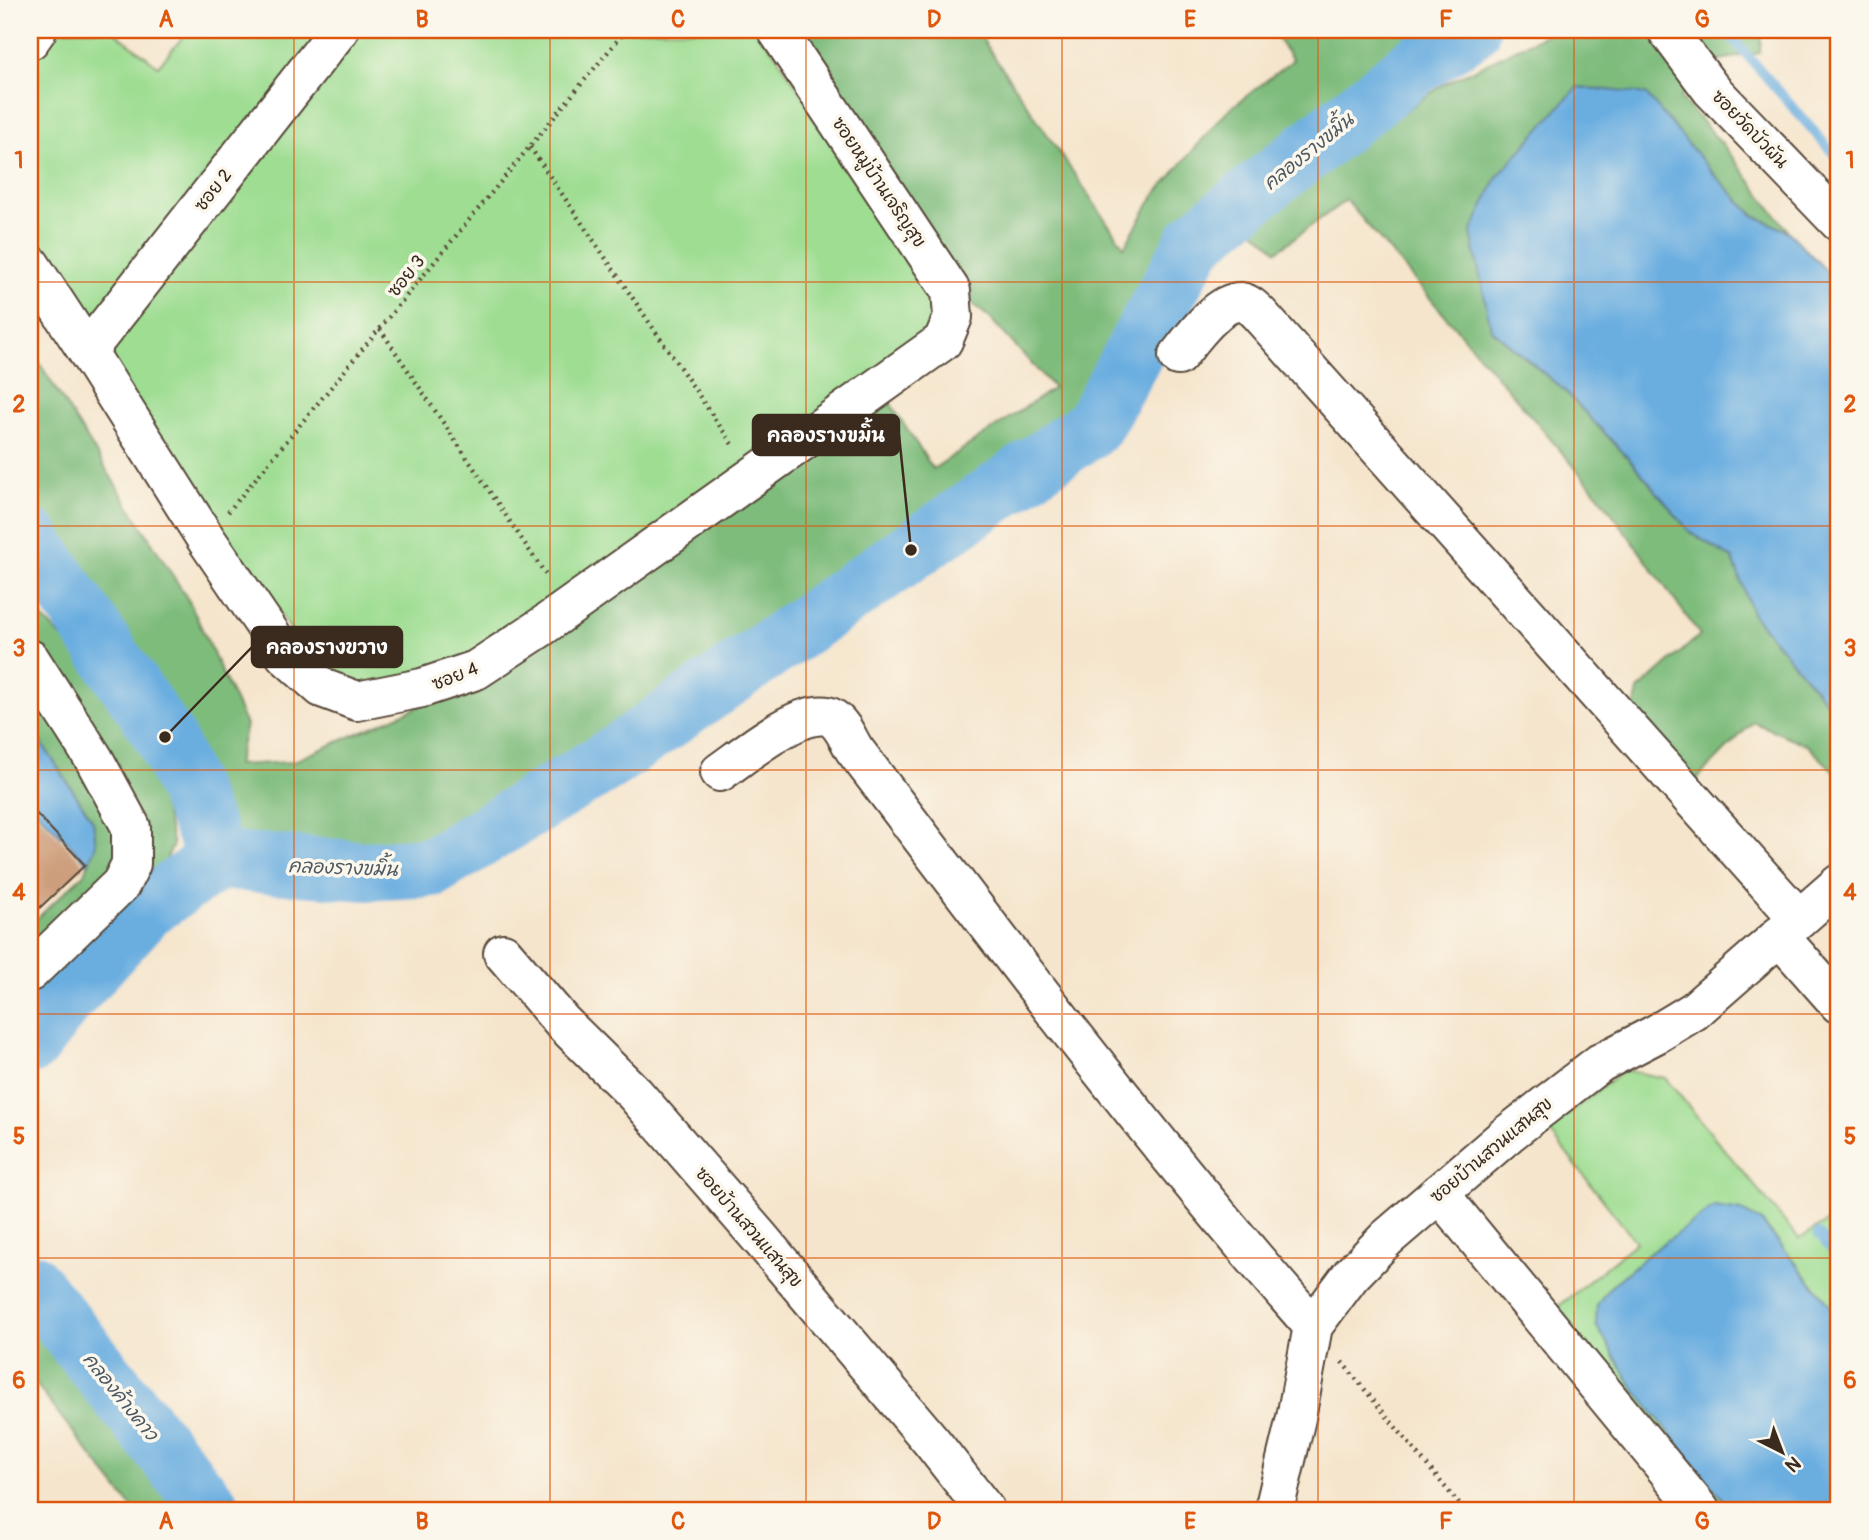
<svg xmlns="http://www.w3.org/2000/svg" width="1869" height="1540" viewBox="0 0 1869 1540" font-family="Pangolin,'Playpen Sans Thai',sans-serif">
  <rect width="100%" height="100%" fill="#fbf7ec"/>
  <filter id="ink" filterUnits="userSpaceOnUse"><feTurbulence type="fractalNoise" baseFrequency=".0143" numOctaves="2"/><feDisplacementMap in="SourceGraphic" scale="14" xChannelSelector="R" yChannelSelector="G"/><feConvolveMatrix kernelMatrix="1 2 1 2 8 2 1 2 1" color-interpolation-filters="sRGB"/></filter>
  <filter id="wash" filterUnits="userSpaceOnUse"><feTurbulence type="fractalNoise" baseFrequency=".00686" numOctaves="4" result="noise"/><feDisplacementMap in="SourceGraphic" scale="28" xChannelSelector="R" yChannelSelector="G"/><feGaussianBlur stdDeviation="1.57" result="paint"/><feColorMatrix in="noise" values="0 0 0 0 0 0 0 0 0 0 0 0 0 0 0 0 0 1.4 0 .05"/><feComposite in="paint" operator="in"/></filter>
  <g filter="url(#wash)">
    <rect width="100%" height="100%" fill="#f5e5cc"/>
    <g fill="#9edd92" stroke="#6c8458" stroke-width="2">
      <path d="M49,30h63l46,36 31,-36h283l7,4 4,-4h276l171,253 8,30 -12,24 -449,321 -114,32 -40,-13 -293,-430v-189z"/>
      <path d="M1624,1070l41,8 134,161 40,-25v102l-77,-94 -166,103 38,64 97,121h-18l-160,-199 83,-69 -88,-112z"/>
    </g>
    <g fill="#7ebc7c" stroke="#5c734d" stroke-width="2">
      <path d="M793,30h183l148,217 30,-51 72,-84 67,-52 -22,-30h173l-113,92 -36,14 -70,60 -62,62 -81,158 -88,69 -361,245 -204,120 -128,8 -62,-14 -39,-51 -170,-271v-174l160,255 56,122 -9,40 55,-3 158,-69 436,-296 47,72 121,-81 -65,-71 -22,-17z"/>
      <path d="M1555,30h206l-1,23 -40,7 -40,37 47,53 62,82 -36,-17 -41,-43 -221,157 73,61 67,71 59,71 43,27 20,56 86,102v59l-32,-31 -54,-23 -57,58 -63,-67 5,-23 62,-55 -99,-137 -255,-298 -69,51 -31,-28 198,-139z"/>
      <path d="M30,592l6,20 89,87 23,41 25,105 -19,41 -124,132v-93l55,-52 11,-29 -3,-23 -63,-96z"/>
      <path d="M30,1304l162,206h-58l-104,-133v-31l2,-7 -2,-3z"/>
    </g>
    <g fill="#6baee0" stroke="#536c7f" stroke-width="2">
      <path d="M1577,87l69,7 66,78 41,43 36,17 50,52v433l-86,-102 -20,-56 -43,-27 -59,-71 -67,-71 -73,-61 -20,-96 26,-56z"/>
      <path d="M30,725l63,96 3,24 -8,19 -58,-60z"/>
      <path d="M1714,1207l28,4 20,11 77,94v190l-6,4h-102l-97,-121 -38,-64 1,-20 11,-16 43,-37z"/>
    </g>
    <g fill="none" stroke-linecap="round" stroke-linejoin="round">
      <g stroke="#6baee0" stroke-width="10">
        <path d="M1725,30l114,130"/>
        <path d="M1818,1234l21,24"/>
      </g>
      <g stroke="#6baee0" stroke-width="60">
        <path d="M30,538l135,199 53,123"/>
        <path d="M30,1045l38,-50 78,-86 72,-49 149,11 65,-4 180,-109 481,-332 103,-186 220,-175 54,-35"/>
        <path d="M30,1282l182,228"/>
      </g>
    </g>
    <g id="blocks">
      <path fill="#cd9e7b" d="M30,807l55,58 -55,52z"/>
    </g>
  </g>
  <g filter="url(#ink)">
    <use href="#blocks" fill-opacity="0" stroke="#574638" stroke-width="2"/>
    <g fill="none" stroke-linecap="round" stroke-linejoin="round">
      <g stroke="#574638" stroke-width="42">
        <g id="minor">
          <path d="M1667,30l44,59 128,133"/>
          <path d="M30,40l7,-10"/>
          <path d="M30,264l57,87 119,188 79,116 37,33 35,13 65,-13 54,-18 64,-42 403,-287 10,-24 -2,-26 -174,-261"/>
          <path d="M87,351l252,-321"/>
          <path d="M1178,356c12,-15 41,-56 63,-54 7,1 13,7 18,12l540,605"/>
          <path d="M30,659l64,100 37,68v37l-10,20 -91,88"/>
          <path d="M720,772c22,-15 86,-69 112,-54 10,6 16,21 22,31 149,196 296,392 459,577"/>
          <path d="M1779,936l60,68"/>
          <path d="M503,953l59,69 73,72 124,143 173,205 53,68"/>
          <path d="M1439,1193l261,317"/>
          <path d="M1274,1510l22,-92 17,-92 38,-51 36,-37 121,-104 92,-71 56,-29 38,-23 145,-127"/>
        </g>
      </g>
      <g stroke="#574638" stroke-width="4.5" stroke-dasharray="2 5" stroke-linecap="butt">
        <path d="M530,147l204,300"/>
        <path d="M380,329l168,249"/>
        <path d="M228,512l398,-482"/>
        <path d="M1342,1362l122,148"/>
      </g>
      <use href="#minor" stroke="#fff" stroke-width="38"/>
    </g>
  </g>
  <path fill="none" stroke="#df570d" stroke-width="2" stroke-opacity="0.55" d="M294,30v1480M550,30v1480M806,30v1480M1062,30v1480M1318,30v1480M1574,30v1480M30,282h1809M30,526h1809M30,770h1809M30,1014h1809M30,1258h1809"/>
  <g text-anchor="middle" stroke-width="7" stroke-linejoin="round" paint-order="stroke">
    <g font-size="18" fill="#3b2a1e" stroke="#fbf7ec">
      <text transform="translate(1750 129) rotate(46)" y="6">ซอยวัดบัวผัน</text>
      <text transform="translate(879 182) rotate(56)" y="6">ซอยหมู่บ้านเจริญสุข</text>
      <text transform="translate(213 190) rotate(-52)" y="6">ซอย 2</text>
      <text transform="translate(406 276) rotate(-51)" y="6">ซอย 3</text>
      <text transform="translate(455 676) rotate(-21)" y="6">ซอย 4</text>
      <text transform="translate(1491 1150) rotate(-40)" y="6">ซอยบ้านสวนแสนสุข</text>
      <text transform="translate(749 1227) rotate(49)" y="6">ซอยบ้านสวนแสนสุข</text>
    </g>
    <g font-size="19" font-style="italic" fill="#4c5862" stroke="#fbf7ec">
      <text transform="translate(1308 151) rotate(-39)" y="7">คลองรางขมิ้น</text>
      <text transform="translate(343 867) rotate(2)" y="7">คลองรางขมิ้น</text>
      <text transform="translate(121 1396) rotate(51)" y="7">คลองค้างคาว</text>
    </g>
  </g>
  <path fill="none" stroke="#3b2a1e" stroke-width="2.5" d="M911 550L899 435M165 737L252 647"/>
  <g fill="#3b2a1e" stroke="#fbf7ec" stroke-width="2.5">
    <circle cx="911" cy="550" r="7"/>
    <circle cx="165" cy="737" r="7"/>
  </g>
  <g fill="#3b2a1e" stroke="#3b2a1e" stroke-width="2.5">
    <rect x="753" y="415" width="146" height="40" rx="7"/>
    <rect x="252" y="627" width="150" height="40" rx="7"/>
  </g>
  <g font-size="19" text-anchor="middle" font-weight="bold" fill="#fff">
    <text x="826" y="442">คลองรางขมิ้น</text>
    <text x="327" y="654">คลองรางขวาง</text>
  </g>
  <rect width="1869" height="1540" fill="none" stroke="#fbf7ec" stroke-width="77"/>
  <g transform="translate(1782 1452) rotate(138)" stroke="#fbf7ec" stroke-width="5" paint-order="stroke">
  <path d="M0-5L12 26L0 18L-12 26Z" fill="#3b2a1e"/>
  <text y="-10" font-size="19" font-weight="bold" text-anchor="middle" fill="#3b2a1e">N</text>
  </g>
  <rect x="38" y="38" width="1792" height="1464" fill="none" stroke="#df570d" stroke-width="2.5"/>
  <g font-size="23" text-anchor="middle" font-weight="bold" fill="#df570d">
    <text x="166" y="27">A</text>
    <text x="422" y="27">B</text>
    <text x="678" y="27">C</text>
    <text x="934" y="27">D</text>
    <text x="1190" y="27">E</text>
    <text x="1446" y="27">F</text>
    <text x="1702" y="27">G</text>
    <text x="19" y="168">1</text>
    <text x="1850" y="168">1</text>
    <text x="19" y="412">2</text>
    <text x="1850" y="412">2</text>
    <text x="19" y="656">3</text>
    <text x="1850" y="656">3</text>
    <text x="19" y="900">4</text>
    <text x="1850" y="900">4</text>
    <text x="19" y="1144">5</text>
    <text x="1850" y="1144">5</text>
    <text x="19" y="1388">6</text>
    <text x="1850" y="1388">6</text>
    <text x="166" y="1529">A</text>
    <text x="422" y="1529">B</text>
    <text x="678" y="1529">C</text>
    <text x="934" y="1529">D</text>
    <text x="1190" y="1529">E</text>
    <text x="1446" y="1529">F</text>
    <text x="1702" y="1529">G</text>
  </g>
</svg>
